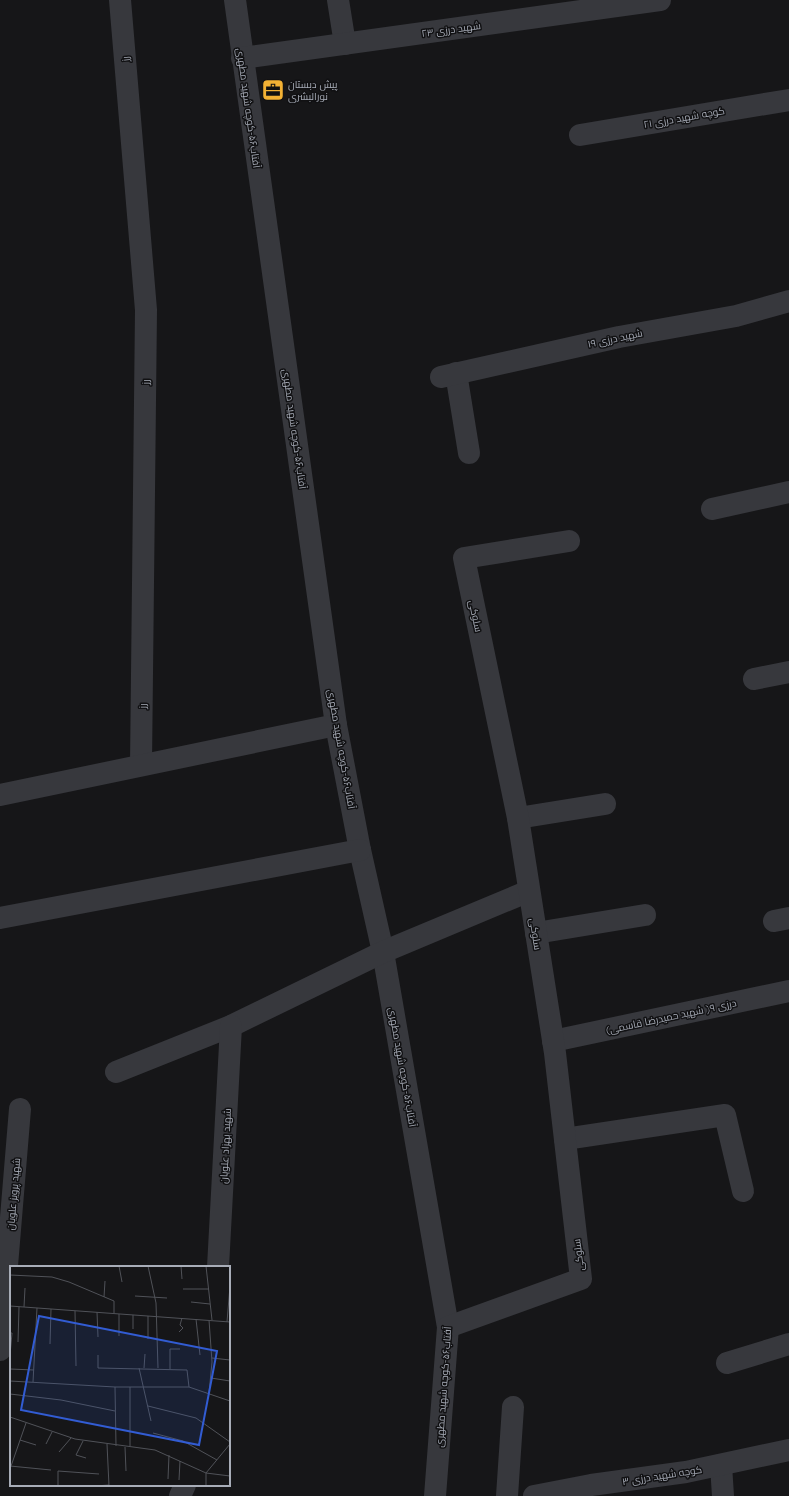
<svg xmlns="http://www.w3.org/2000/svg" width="789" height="1496" viewBox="0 0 789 1496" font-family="Quicksand,Cairo,sans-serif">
  <rect width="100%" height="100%" fill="#161618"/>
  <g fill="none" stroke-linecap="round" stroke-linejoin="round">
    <g stroke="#37383d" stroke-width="22">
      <path d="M120,0l26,310 -5,455"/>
      <path d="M235,0l101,725 24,125 23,102 65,375 -13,169"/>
      <path d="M338,0l7,44"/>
      <path d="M242,58l418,-58"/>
      <path d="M580,135l209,-35"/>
      <path d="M456,373l13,80"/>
      <path d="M441,377l178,-40 117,-21 53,-15"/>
      <path d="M712,509l77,-17"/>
      <path d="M754,679l35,-7"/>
      <path d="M0,795l336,-70"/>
      <path d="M518,818l87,-14"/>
      <path d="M0,918l360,-68"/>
      <path d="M774,921l15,-3"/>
      <path d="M536,933l109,-18"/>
      <path d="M553,1041l236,-50"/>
      <path d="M116,1072l115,-46 152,-74 146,-61"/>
      <path d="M565,1139l160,-24 18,76"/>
      <path d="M218,1267l13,-241"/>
      <path d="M448,1327l133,-48 -26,-226 -37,-235 -54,-260 105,-17"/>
      <path d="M0,1350l20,-241"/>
      <path d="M727,1363l62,-19"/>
      <path d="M721,1465l2,31"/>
      <path d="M180,1496l5,-11"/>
      <path d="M507,1496l6,-89"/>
      <path d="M534,1496l57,-11 95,-13 103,-22"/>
    </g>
  </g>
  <defs>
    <g id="office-square" transform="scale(1.15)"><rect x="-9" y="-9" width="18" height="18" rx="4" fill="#f2b134" stroke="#111113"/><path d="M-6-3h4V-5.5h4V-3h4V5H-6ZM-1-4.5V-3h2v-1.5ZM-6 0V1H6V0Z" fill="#111"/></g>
  </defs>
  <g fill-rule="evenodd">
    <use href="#office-square" x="273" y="90"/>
  </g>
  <g text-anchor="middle" stroke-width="3" stroke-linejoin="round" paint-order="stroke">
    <g font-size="10" fill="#a8adb8" stroke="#111113">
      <text transform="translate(451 29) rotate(-8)" y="4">شهید درزی ۲۳</text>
      <text transform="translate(125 59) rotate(-95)" y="4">رز</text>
      <text transform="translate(249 108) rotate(82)" y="4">آفتاب۵۶-كوچه شهيد مطهری</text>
      <text transform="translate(684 117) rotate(-10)" y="4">کوچه شهید درزی ۲۱</text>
      <text transform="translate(615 338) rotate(-12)" y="4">شهید درزی ۱۹</text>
      <text transform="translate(145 382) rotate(-89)" y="4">رز</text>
      <text transform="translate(295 429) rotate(82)" y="4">آفتاب۵۶-كوچه شهيد مطهری</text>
      <text transform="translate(476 616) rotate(78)" y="4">سلوکی</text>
      <text transform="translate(142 706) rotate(-89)" y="4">رز</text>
      <text transform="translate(342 749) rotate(80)" y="4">آفتاب۵۶-كوچه شهيد مطهری</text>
      <text transform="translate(536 934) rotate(81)" y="4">سلوکی</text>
      <text transform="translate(671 1016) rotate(-12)" y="4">درزی ۹( شهید حمیدرضا قاسمی)</text>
      <text transform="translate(403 1067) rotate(80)" y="4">آفتاب۵۶-كوچه شهيد مطهری</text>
      <text transform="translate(225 1146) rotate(-87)" y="4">شهید بهزاد علویان</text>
      <text transform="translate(13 1194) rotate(-85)" y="4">شهید پرویز علویان</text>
      <text transform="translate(578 1255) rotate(-97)" y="4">سلوکی</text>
      <text transform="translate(443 1387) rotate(-86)" y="4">آفتاب۵۶-كوچه شهيد مطهری</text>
      <text transform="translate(662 1475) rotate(-9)" y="4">کوچه شهید درزی ۳</text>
    </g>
    <g font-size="10" fill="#a8adb8" stroke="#111113" text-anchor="start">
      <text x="288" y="88">پیش دبستان<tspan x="288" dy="12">نورالبشری</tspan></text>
    </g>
  </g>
  <g transform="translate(10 1266)">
    <rect width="220" height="220" fill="#161618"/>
    <path fill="none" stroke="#505258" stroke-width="1" d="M109,0l3,16M138,0l8,37 2,65M171,0l1,13M196,0l6,54M0,9l42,2 17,5 45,19v12M173,23h26M125,30l32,2M94,31l1,-16M181,36l19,2M0,40l220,16M14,41l1,-19M65,45l1,55M87,46l1,25M109,48v22M123,49v14M138,50v23M186,53l4,36M199,54l3,42 -3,31M217,56l3,-36M169,66l4,-4 -3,-3 2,-7M0,67h2l-2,22M8,76l1,-35M40,78l1,-35M88,89v13l89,2 2,17M202,92l18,2M129,102l12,53M134,102l1,-14M0,103l24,1M160,103v-20h10M201,112l19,3M0,115l105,6h74l41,14M23,116l4,-74M105,121l1,59M0,128l51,6 54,11M138,140l48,12 34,24M0,151l65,22 80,11 51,23 24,3M143,167l30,8 34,19M10,174l16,5M73,175l-7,14 10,3M36,178l6,-12M97,178l2,42M120,180v-59M115,181l1,24M49,186l12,-14M0,200l41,4M0,203l16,-46M158,213l1,-24M169,214l1,-19M48,220v-15l41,3M85,220l14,-1M196,220v-13l24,-29"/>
    <path fill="#325cd3" fill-opacity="0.15" stroke="#325cd3" stroke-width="2" d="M29,50l178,35 -18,94 -178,-35z"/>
    <rect width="220" height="220" fill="none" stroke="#a8adb8" stroke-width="2"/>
  </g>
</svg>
